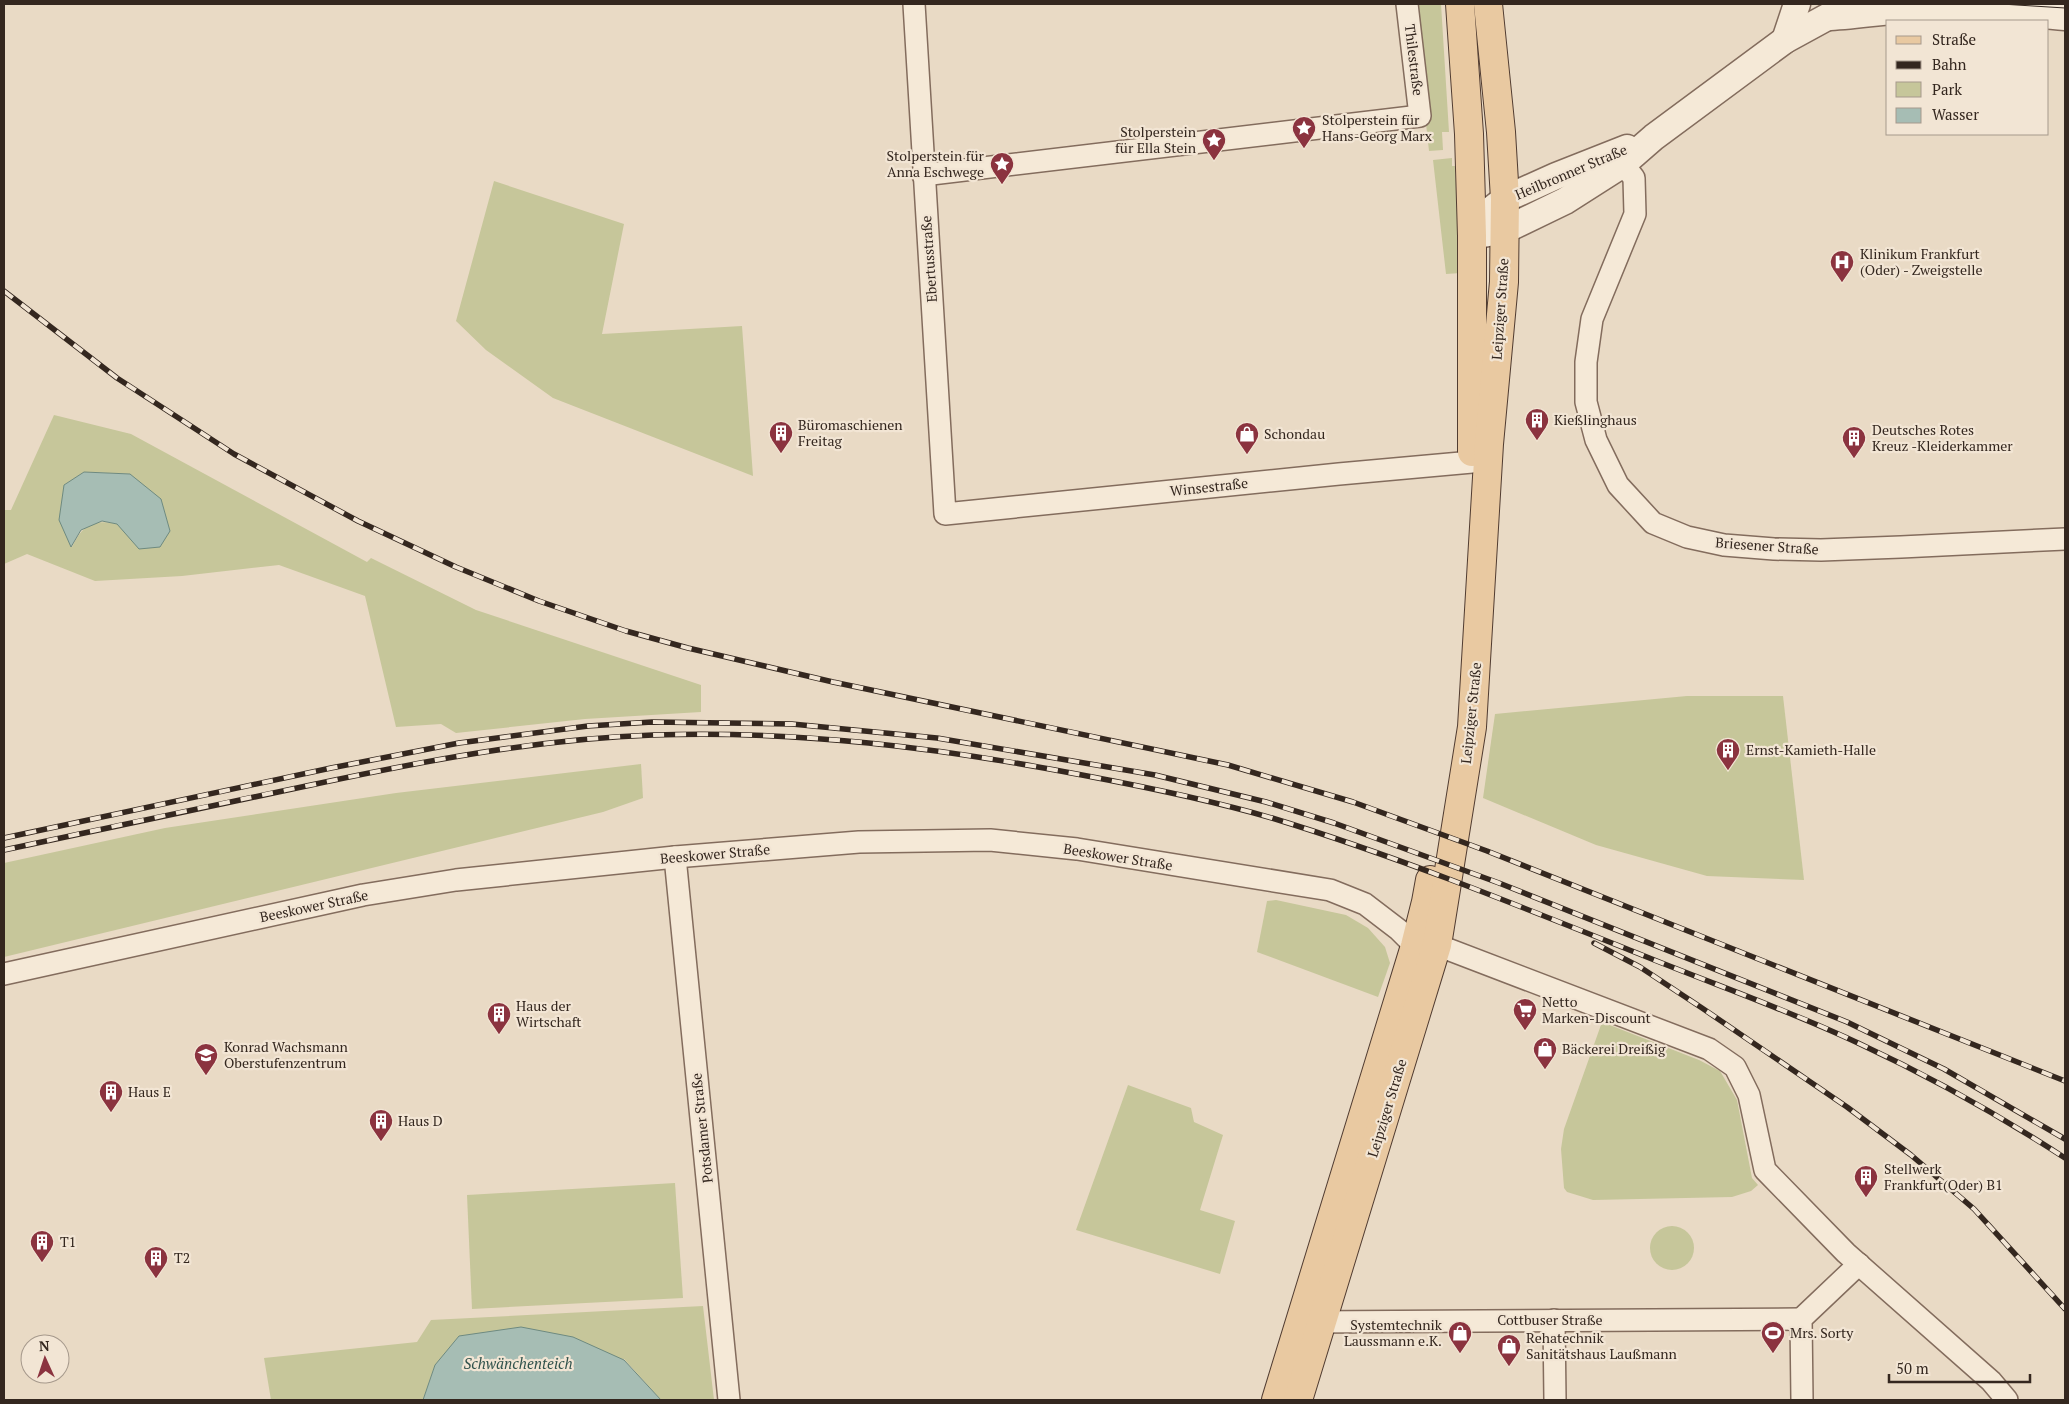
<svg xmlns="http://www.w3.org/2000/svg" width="2069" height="1404" viewBox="0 0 2069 1404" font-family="'PT Serif',serif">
  <rect width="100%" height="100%" fill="#e9dac5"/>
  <g fill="#c6c69a" fill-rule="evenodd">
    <path d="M1413,4h28l8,128h-7l1,18 -14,1z"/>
    <path d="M1452,158v8h3l6,107 -15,1 -13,-114z"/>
    <path d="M494,181l130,43 -22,110 140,-8 11,150 -200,-78 -67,-48 -30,-29z"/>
    <path d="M54,415l77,19 236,128 4,-4 105,52 225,75v27l-116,7 -129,14 -15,-9 -45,3 -31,-131 -86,-31 -97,11 -87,5 -68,-27 -23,10v-54h7zM84,472l46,2 -13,50c-25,-5 -34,1 -45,23l-8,-62z"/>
    <path d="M1687,696h96l21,184 -97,-4 -111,-31 -113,-47 12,-84z"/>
    <path d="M641,764l2,34 -40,14 -599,145v-94l161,-35 231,-35z"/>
    <path d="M1276,900l70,15 22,13 17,19 5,16 -12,34 -121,-45 10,-51z"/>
    <path d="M1602,1022l97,38 21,11 17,29 15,78 6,7 -7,6 -19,6 -139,3 -26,-8 -3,-4 -3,-39 3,-20z"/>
    <path d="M1128,1085l63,23 3,14 29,13 -23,75 35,11 -15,53 -144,-44z"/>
    <path d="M675,1183l8,115 -211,11 -5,-114z"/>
    <circle cx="1672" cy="1248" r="22"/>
    <path d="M703,1306l11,94h-53l-37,-41 -189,6 -12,35h-152l-7,-42 153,-16 14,-22z"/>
  </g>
  <g fill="#a6bdb4" stroke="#6e8a80">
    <path d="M84,472l46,2 31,25 9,32 -10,16 -21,2 -22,-25 -15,-3 -21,9 -10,17 -12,-27 5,-35z"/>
    <path d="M521,1327l52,10 51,23 37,40h-238l12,-35 24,-29z"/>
  </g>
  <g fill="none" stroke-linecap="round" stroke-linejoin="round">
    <g stroke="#836c5d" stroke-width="24">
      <g id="minor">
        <path d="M914,4l31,510 394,-40 133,-12"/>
        <path d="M1623,164l11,14 1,36 -43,105 -6,43v40l10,38 22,45 35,38 34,14 37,8 50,4 47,1 80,-3 164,-8"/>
        <path d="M923,175l497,-59 -13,-112"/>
        <path d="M675,857l54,543"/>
        <path d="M1437,945l272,104 26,18 14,28 16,75 81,83 145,128 16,19"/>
        <path d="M4,974l359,-79 93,-15 219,-23 184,-15 131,-2 87,9 253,41 35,14 34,26 16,16"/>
        <path d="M1554,1320l1,80"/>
        <path d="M1309,1322l492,-3"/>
        <path d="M1802,1400l-1,-81 58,-55"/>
      </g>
    </g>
    <g stroke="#836c5d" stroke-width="29">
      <g id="tertiary">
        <path d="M1830,17c39,-2 77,-10 116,-9 39,1 79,6 119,9"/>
        <path d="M1785,40l12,-36"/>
        <path d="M1472,236l33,-6 60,-29 58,-37 31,-27 131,-97 66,-36"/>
        <path d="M1472,236l15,-23 18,-14 51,-23 71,-28"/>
      </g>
    </g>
    <g stroke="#513c31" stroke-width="30">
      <g id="primary">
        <path d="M1460,4l9,130 3,102v216"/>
        <path d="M1276,1400l139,-454 11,-44 4,-22"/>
        <path d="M1298,1400l139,-455 35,-218 17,-283 15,-162 1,-83 -4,-67 -13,-128"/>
      </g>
    </g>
    <use href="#minor" stroke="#f5e9d7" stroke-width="21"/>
    <use href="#tertiary" stroke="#f5e9d7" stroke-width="26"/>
    <use href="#primary" stroke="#e9c9a1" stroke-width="28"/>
    <path stroke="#34271f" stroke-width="1" d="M2001,4l64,4"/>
    <g stroke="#34271f" stroke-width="5.5">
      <g id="rail">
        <path d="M4,291l113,87 117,76 124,67 98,46 83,34 87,30 62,17 145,34 395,83 125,37 134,49 578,230"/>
        <path d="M4,838l327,-70 128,-25 129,-17 64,-4 140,2 145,14 218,37 111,27 68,21 165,60 348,139 97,47 121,70"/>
        <path d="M4,850c102,-22 204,-44 307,-65 113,-24 226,-46 342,-50 144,-5 288,13 429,40 64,12 128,25 190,43 124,38 245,87 365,135 73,30 149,56 221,90 71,33 141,72 207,115"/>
        <path d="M1594,943l46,24 62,41 145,99 64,48 63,54 91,100"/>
      </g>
    </g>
    <use href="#rail" stroke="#f2e5d4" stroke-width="4" stroke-dasharray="11" stroke-linecap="butt"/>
  </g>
  <defs>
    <g id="sight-pin" transform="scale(1.25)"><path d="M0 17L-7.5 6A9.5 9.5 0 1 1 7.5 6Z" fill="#8b333f" stroke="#f2e5d4"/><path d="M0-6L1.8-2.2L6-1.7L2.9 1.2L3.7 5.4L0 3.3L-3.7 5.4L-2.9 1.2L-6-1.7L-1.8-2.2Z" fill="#fff"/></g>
    <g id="hospital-pin" transform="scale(1.25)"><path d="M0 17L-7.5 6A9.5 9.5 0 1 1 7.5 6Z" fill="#8b333f" stroke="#f2e5d4"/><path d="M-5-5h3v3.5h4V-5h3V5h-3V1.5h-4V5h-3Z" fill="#fff"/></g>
    <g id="building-pin" transform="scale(1.25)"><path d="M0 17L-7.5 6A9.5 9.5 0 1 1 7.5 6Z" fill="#8b333f" stroke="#f2e5d4"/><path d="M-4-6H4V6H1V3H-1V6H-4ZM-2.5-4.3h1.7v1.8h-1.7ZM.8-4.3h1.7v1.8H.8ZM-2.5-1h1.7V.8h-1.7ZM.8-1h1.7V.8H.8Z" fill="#fff"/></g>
    <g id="shop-pin" transform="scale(1.25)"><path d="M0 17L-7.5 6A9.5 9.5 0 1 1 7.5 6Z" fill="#8b333f" stroke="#f2e5d4"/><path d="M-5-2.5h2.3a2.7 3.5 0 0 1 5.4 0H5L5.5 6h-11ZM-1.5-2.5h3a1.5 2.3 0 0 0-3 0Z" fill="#fff"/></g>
    <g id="supermarket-pin" transform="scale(1.25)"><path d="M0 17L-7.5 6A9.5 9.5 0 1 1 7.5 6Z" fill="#8b333f" stroke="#f2e5d4"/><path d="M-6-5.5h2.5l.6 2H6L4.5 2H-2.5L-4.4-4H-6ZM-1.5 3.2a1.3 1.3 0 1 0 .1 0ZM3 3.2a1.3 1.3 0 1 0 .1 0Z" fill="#fff"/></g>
    <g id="school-pin" transform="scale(1.25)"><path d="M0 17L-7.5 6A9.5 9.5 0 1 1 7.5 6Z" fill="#8b333f" stroke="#f2e5d4"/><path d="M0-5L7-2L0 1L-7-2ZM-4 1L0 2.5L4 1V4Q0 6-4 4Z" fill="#fff"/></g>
    <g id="stadium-pin" transform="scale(1.25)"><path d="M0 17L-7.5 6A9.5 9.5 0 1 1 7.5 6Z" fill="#8b333f" stroke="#f2e5d4"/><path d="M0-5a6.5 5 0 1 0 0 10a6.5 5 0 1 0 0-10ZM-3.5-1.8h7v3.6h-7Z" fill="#fff"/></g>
  </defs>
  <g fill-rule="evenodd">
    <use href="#sight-pin" x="1304" y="128"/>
    <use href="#sight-pin" x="1214" y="140"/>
    <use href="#sight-pin" x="1002" y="164"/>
    <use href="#hospital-pin" x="1842" y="262"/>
    <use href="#building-pin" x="1537" y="420"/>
    <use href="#building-pin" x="781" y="433"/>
    <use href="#shop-pin" x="1247" y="434"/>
    <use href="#building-pin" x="1854" y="438"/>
    <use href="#building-pin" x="1728" y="750"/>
    <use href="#supermarket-pin" x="1525" y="1010"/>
    <use href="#building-pin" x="499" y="1014"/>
    <use href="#shop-pin" x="1545" y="1049"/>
    <use href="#school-pin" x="206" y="1055"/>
    <use href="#building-pin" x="111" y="1092"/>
    <use href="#building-pin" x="381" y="1121"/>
    <use href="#building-pin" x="1866" y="1177"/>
    <use href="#building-pin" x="42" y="1242"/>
    <use href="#building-pin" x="156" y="1258"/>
    <use href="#shop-pin" x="1460" y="1333"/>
    <use href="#stadium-pin" x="1773" y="1333"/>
    <use href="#shop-pin" x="1509" y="1346"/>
  </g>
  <g text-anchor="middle" stroke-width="4.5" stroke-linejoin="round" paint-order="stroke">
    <g font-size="14" fill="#34271f" stroke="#f2e5d4">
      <text transform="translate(1414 60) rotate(83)" y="5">Thilestraße</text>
      <text transform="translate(1571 172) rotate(-23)" y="5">Heilbronner Straße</text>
      <text transform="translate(929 259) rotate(-94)" y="5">Ebertusstraße</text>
      <text transform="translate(1500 309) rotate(-86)" y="5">Leipziger Straße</text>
      <text transform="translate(1209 487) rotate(-6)" y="5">Winsestraße</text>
      <text transform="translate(1767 546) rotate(4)" y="5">Briesener Straße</text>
      <text transform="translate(1471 713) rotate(-84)" y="5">Leipziger Straße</text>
      <text transform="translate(715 854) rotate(-5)" y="5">Beeskower Straße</text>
      <text transform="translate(1118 857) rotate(9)" y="5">Beeskower Straße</text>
      <text transform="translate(314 906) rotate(-12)" y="5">Beeskower Straße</text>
      <text transform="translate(1387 1108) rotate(-73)" y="5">Leipziger Straße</text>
      <text transform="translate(702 1128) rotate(-96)" y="5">Potsdamer Straße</text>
      <text x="1550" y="1325">Cottbuser Straße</text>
    </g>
    <g font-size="14" fill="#34271f" stroke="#f2e5d4" text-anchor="start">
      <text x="1322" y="125">Stolperstein für<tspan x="1322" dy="16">Hans-Georg Marx</tspan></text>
      <text x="1196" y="137" text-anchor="end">Stolperstein<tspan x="1196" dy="16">für Ella Stein</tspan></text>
      <text x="984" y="161" text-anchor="end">Stolperstein für<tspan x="984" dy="16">Anna Eschwege</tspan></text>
      <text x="1860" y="259">Klinikum Frankfurt<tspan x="1860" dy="16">(Oder) - Zweigstelle</tspan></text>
      <text x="1554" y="425">Kießlinghaus</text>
      <text x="798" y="430">Büromaschienen<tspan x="798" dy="16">Freitag</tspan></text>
      <text x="1872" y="435">Deutsches Rotes<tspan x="1872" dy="16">Kreuz -Kleiderkammer</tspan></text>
      <text x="1264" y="439">Schondau</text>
      <text x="1746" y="755">Ernst-Kamieth-Halle</text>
      <text x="1542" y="1007">Netto<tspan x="1542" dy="16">Marken-Discount</tspan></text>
      <text x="516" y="1011">Haus der<tspan x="516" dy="16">Wirtschaft</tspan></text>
      <text x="224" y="1052">Konrad Wachsmann<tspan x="224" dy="16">Oberstufenzentrum</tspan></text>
      <text x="1562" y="1054">Bäckerei Dreißig</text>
      <text x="128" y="1097">Haus E</text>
      <text x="398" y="1126">Haus D</text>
      <text x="1884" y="1174">Stellwerk<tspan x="1884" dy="16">Frankfurt(Oder) B1</tspan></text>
      <text x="60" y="1247">T1</text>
      <text x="174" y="1263">T2</text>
      <text x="1442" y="1330" text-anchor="end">Systemtechnik<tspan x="1442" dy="16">Laussmann e.K.</tspan></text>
      <text x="1790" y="1338">Mrs. Sorty</text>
      <text x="1526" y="1343">Rehatechnik<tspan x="1526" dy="16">Sanitätshaus Laußmann</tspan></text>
    </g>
    <g font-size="15" font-style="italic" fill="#30524c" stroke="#f2e5d4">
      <text x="518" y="1369">Schwänchenteich</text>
    </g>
  </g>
  <rect width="2069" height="1404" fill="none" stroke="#34271f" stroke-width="10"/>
  <rect x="1886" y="20" width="162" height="115" fill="#f2e5d4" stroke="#a6998c"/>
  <rect x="1896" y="36" width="25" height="8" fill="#e9c9a1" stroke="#a6998c"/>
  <text x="1932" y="45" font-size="15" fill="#34271f">Straße</text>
  <rect x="1896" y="61" width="25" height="8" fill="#34271f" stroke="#a6998c"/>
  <text x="1932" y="70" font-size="15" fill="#34271f">Bahn</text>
  <rect x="1896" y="82" width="25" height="15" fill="#c6c69a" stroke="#a6998c"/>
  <text x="1932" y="95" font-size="15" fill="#34271f">Park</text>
  <rect x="1896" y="108" width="25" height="15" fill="#a6bdb4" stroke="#a6998c"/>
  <text x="1932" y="120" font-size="15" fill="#34271f">Wasser</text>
  <g transform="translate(45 1359) rotate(357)"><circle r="24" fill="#f2e5d4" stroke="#a6998c"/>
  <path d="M0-4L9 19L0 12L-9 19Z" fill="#8b333f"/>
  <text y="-8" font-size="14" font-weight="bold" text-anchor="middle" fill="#34271f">N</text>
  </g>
  <path d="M1889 1374v8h141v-8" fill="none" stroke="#34271f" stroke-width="2.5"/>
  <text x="1896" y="1374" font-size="15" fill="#34271f" stroke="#f2e5d4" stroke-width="4" paint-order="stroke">50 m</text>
</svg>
